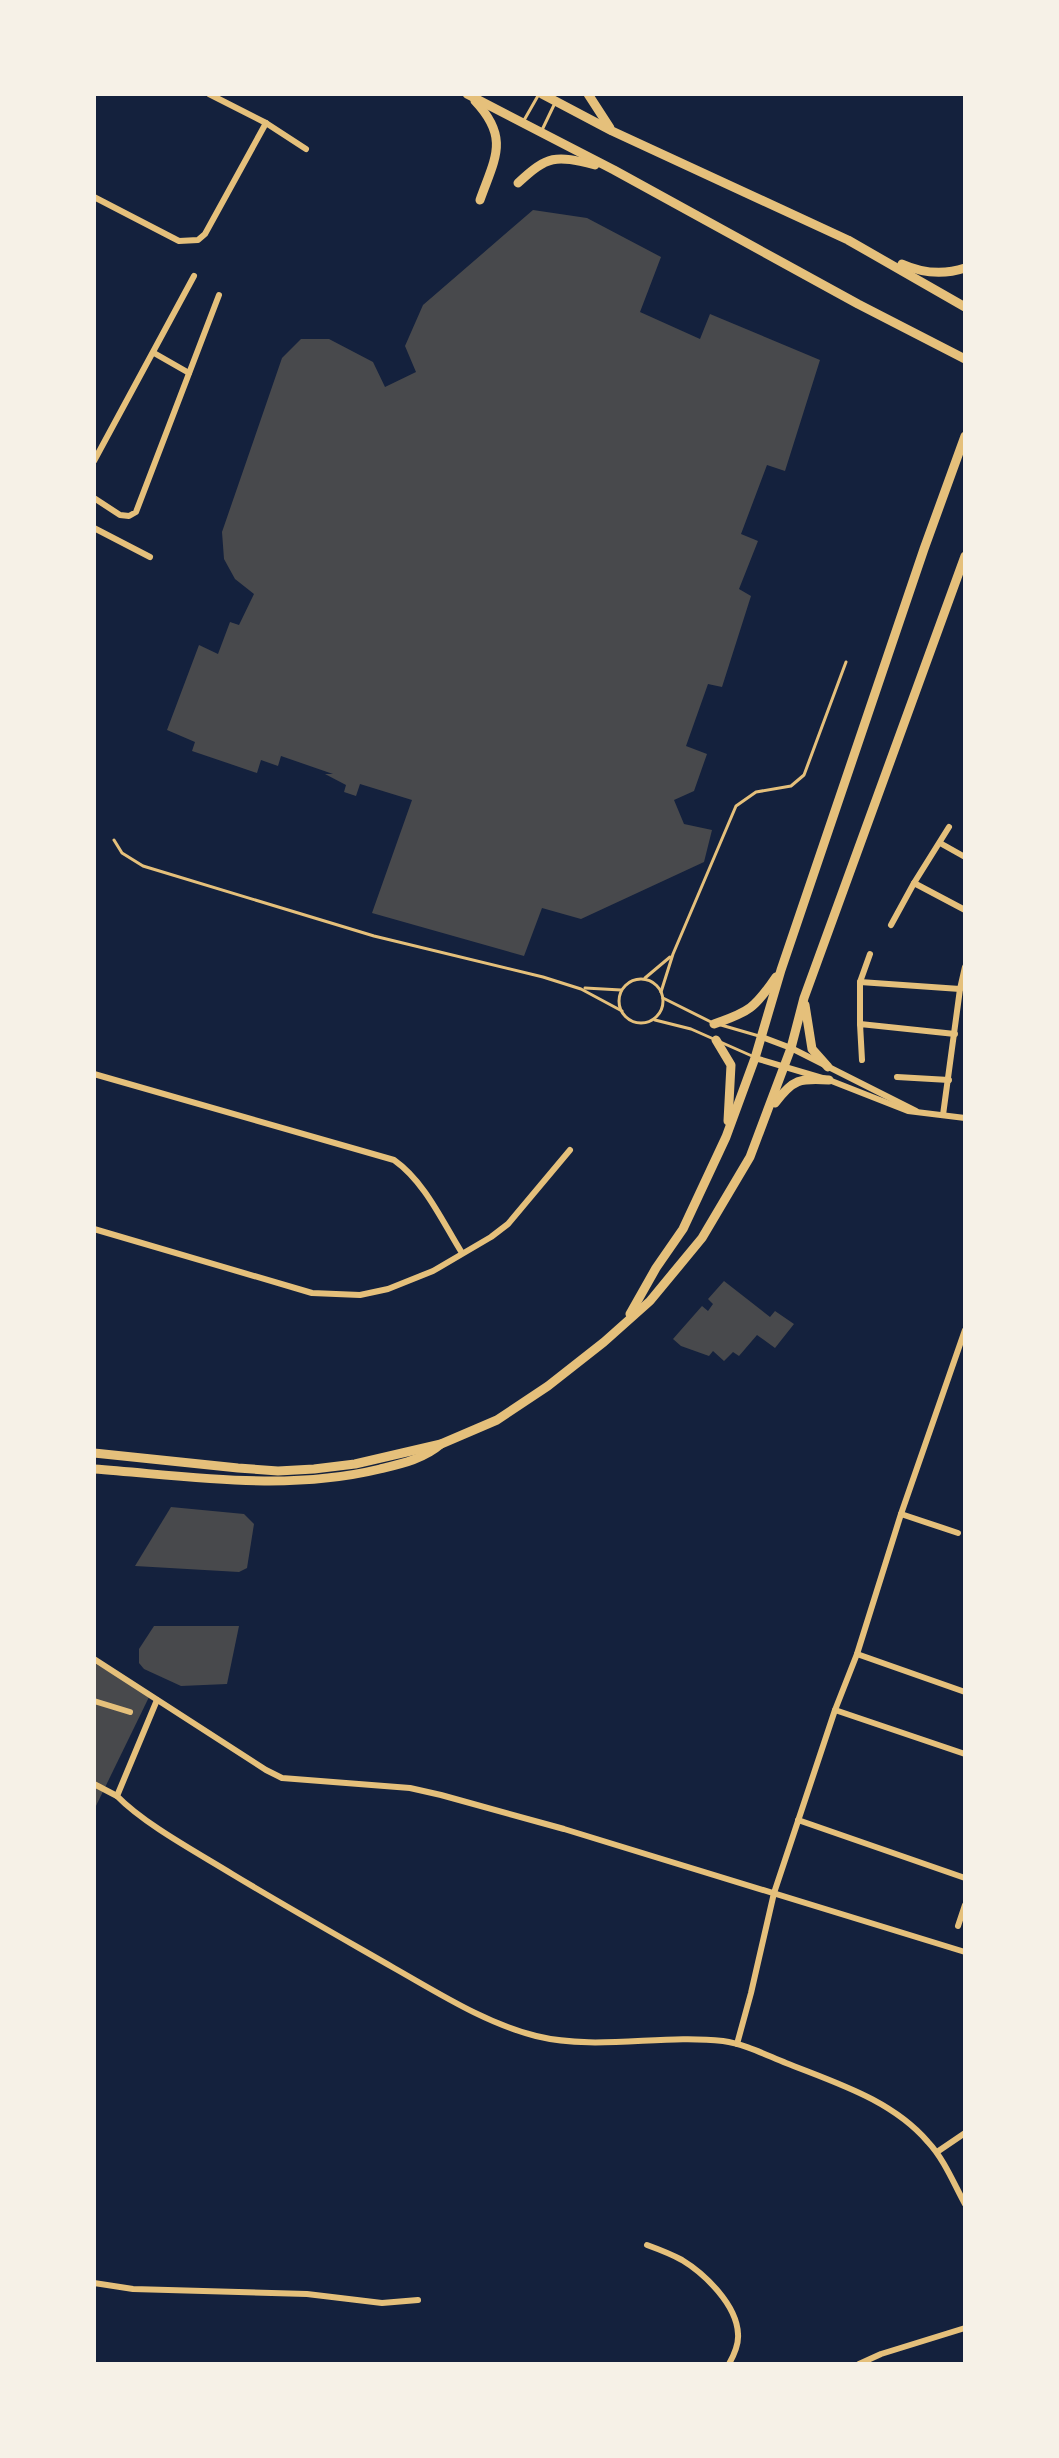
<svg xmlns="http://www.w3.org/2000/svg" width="1059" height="2458" viewBox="0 0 1059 2458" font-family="Ubuntu,sans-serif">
  <rect width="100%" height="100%" fill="#14213d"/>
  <g fill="#48494c">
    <path d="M533,210l54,8 74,39 -21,55 60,27 10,-25 110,46 -35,111 -18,-6 -26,69 17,7 -19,48 12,7 -29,91 -14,-3 -22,62 21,8 -13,37 -20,9 10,24 28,6 -8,32 -123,57 -39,-11 -18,48 -152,-43 40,-113 -52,-16 -4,12 -12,-4 2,-7 -21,-11h8l-52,-18 -3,10 -17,-6 -4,13 -65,-22 3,-9 -28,-12 32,-85 19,9 12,-32 9,3 15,-31 -19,-15 -11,-20 -2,-27 60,-174 19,-19h28l44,23 12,25 31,-15 -11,-26 18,-41z"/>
    <path d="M724,1281l46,36 5,-6 19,13 -19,24 -18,-13 -18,21 -6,-4 -9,9 -11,-10 -4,5 -28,-10 -8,-7 29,-33 6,5 5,-7 -5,-5z"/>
    <path d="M171,1507l73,7 10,10 -7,44 -8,4 -104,-6z"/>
    <path d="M154,1626h85l-12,58 -46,2 -37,-17 -5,-6v-14z"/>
    <path d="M94,1663l56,32 -56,115z"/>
  </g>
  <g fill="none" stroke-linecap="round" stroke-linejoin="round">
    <g stroke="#e5c07b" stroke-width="3">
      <path d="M523,122l16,-28"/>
      <path d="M542,130l12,-25"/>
      <path d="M114,840l8,13 21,13 231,70 169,41 38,12 41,22"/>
      <path d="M645,978l25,-21"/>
      <circle cx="641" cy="1001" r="22"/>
      <path d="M585,988l36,2"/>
      <path d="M661,992l12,-38 63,-148 20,-14 35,-6 13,-11 42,-113"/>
      <path d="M663,998l50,25"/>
      <path d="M655,1020l36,9 61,27"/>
      <path d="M721,1025l38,11"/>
    </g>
    <g stroke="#e5c07b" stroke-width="6">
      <path d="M209,94l57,29 40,26"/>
      <path d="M94,197l85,44 19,-1 7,-6 61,-111"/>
      <path d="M154,353l35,20"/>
      <path d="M94,461l100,-185"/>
      <path d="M94,498l26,17 9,1 7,-4 83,-217"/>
      <path d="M94,528l56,29"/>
      <path d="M940,843l25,14"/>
      <path d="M914,883l35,-56"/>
      <path d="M891,925l23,-42 51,27"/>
      <path d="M860,982l100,7"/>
      <path d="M860,1024v-42l10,-28"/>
      <path d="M762,1037l29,11 125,63"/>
      <path d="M755,1058l74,22 79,31 57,7"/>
      <path d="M862,1060l-2,-36 95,10"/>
      <path d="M94,1074l300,86c31,22 48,61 68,93"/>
      <path d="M897,1077l52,3"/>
      <path d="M943,1115l17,-126 5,-22"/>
      <path d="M94,1229l218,64 48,2 28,-6 45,-18 58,-34 17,-13 62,-74"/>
      <path d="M901,1514l57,19"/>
      <path d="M857,1654l108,38"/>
      <path d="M94,1659l172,111 16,8 128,10 31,7 123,34 401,123"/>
      <path d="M157,1700l-40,96c27,28 81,57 115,78 53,32 108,63 162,94 46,26 91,55 142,68 61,15 125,-2 187,5 22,3 43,14 63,22 50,20 106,37 142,79 16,17 26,42 37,62"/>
      <path d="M94,1701l36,11"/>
      <path d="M835,1710l130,44"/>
      <path d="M94,1784l23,12"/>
      <path d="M798,1820l167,58"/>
      <path d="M958,1926l7,-21"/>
      <path d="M737,2044l14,-51 23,-100 61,-183 22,-56 44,-140 64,-184"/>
      <path d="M937,2152l28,-19"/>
      <path d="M647,2245c11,4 24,9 35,15 23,14 55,45 56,74 1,11 -4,21 -9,30"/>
      <path d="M94,2283l39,6 174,5 75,9 36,-3"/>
      <path d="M859,2364l22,-10 84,-26"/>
    </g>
    <g stroke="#e5c07b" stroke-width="9">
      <path d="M467,94l147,76 244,134 107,55"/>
      <path d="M542,94l70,37 236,109 117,67"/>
      <path d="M588,94l22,34"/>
      <path d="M475,101c35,37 20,57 5,99"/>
      <path d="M518,183c30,-28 37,-28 77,-18"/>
      <path d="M902,264c20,9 42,11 63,4"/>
      <path d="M805,1005l7,44 16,18"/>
      <path d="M714,1024c35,-12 41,-16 62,-47"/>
      <path d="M716,1040l15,25 -3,56"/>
      <path d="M775,1103c18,-24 25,-25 54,-23"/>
      <path d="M630,1314l26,-46 27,-39 43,-92 29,-79 26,-88 143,-421 41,-113"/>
      <path d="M94,1453l144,15 40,3 36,-2 41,-5 86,-20 56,-24 51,-34 56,-44 46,-41 52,-63 48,-81 41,-109 13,-50 161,-442"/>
      <path d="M94,1469c96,7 191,23 286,0 21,-5 44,-10 61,-25"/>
    </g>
  </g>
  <rect width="1059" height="2458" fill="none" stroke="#f6f1e7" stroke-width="192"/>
</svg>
